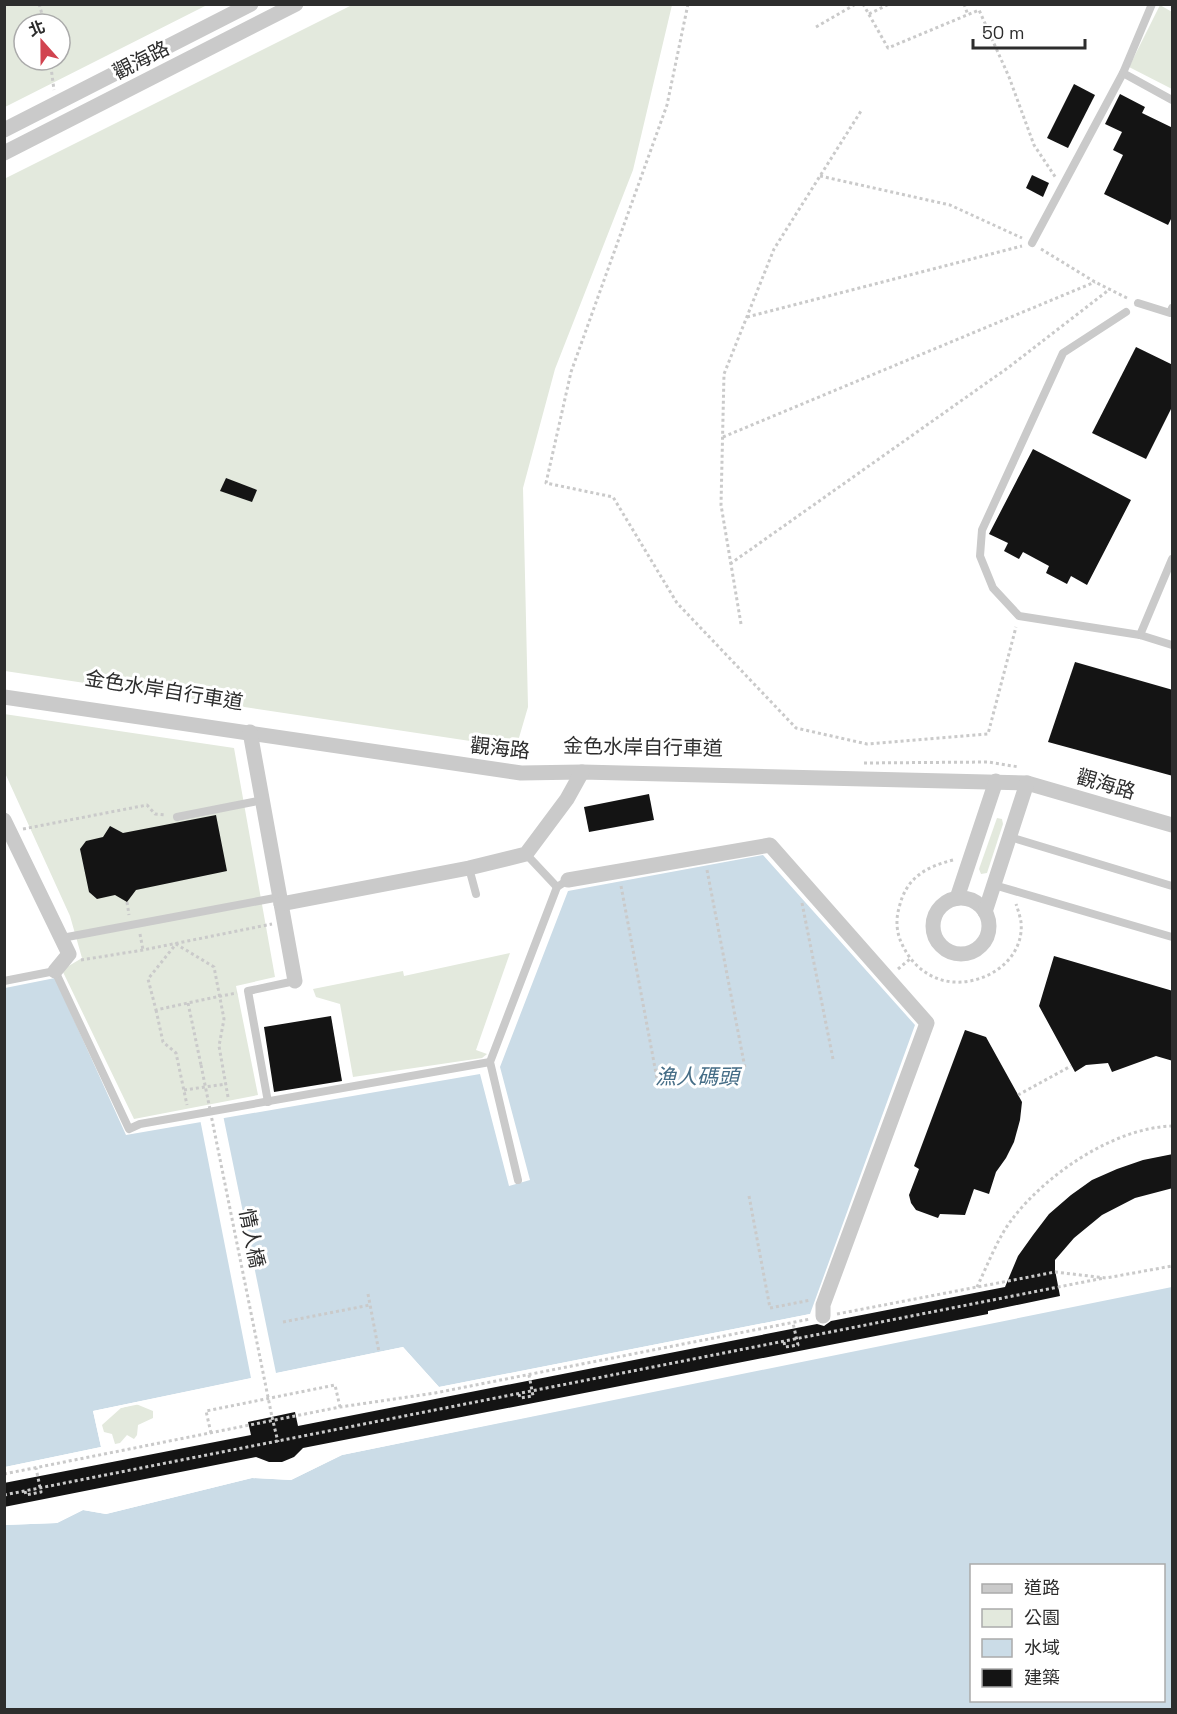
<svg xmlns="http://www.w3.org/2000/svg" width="1177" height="1714" viewBox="0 0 1177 1714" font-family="'Space Grotesk','Noto Sans TC',sans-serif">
  <rect width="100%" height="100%" fill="#fff"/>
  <g fill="#e3e9dd" fill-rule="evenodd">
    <path d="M5,4h202v1l-202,102zM24,24h36v36h-36z"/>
    <path d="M352,5h320l-39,165 -78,199 -32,119 5,219 -12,41 -511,-77 -1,-492z"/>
    <path d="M1160,5l12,7v77l-43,-22z"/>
    <path d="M4,714l230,34 41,229 -39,9 22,109 -124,24 -72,-149 20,-12 -12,-42 -65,-143z"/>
    <path d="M997,818l5,1 1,5 -16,49 -6,1 -2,-5z"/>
    <path d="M510,953l-34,97 11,4 -5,4 -129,19 -13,-73 -24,-7 -3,-8 90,-18 1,5z"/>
    <path d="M136,1404l17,7v7l-15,7 -1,10 -3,4 -7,-4 -7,8 -5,1 -3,-10 -8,-2 -2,-7 19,-17z"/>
  </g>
  <g fill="#cbdce7" fill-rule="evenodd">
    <path d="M763,855l152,170 -105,289 -371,73 -36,-40 -310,64 8,36 -96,20v-479l50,-10 71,157 354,-61 29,112 21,-6 -30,-113 68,-176z"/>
    <path d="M1172,1287v422l-1167,1v-185l52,-2 26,-13 23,4 146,-36 39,2 51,-25zM972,1566h192v134h-192z"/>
  </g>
  <g fill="#fff">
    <path d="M223,1115l53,258 127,-26 36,40 371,-73 2,2 -373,74 -37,-39 -306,62 8,34 -1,3 -99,20 1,-3 96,-20 -8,-36 158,-33 -51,-259z"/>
    <path d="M837,1351l2,2 -497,102 -51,25 -39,-2 -146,36 -23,-4 -26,13 -52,2 -1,-3 9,-1 43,-1 27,-13 23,4 145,-36 40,2 51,-25z"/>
  </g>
  <g fill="#141414">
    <path d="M1074,84l21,11 -27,53 -21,-10z"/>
    <path d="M1120,94l25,13 -3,6 31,15v87l-5,10 -64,-31 19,-39 -10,-5 9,-18 -17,-8z"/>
    <path d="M1032,175l17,8 -6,14 -17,-9z"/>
    <path d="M1136,347l37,18v40l-27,54 -54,-26z"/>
    <path d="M1033,449l98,51 -44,85 -16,-9 -4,8 -21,-11 3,-7 -26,-14 -4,7 -15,-8 4,-8 -19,-9z"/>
    <path d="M226,478l31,12 -5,12 -32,-11z"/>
    <path d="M1075,662l98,28v86l-125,-34z"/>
    <path d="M649,794l5,26 -65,12 -5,-25z"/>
    <path d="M216,815l11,56 -91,19 -9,12 -12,-7 -18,4 -8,-7 -9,-43 6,-8 17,-4 7,-11 13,7z"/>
    <path d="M1054,956l119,35v70l-17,-5 -44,16 -4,-9 -22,2 -11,7 -36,-66z"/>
    <path d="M331,1016l11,65 -68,11 -10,-65z"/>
    <path d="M965,1030l21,7 36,65 -2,18 -6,22 -8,16 -10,14 -7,22 -15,-5 -9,26 -25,-1 -2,4 -22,-8 -5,-7 -2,-8 10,-26 -5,-3z"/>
    <path d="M1173,1154v34l-38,10 -33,17 -28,23 -19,22v10l5,26 -72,15v3l-685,134 -9,9 -12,5h-13l-13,-5 -252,50v-24l247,-48 -3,-13 47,-10 3,14 519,-102 7,2 7,-5 174,-34 13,-31 15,-21 16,-21 22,-19 21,-15 25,-11 26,-9z"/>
  </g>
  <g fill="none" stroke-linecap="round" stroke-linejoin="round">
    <g stroke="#cacaca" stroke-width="3" stroke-dasharray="3 3" stroke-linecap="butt">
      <path d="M39,4l6,20"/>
      <path d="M688,4l-21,101 -96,267 -25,111 67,14 64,106 119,125 71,16 121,-10 28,-107"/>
      <path d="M863,4l25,44 91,-38 30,67 25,68 22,33"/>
      <path d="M964,4l4,11"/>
      <path d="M869,14l20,-10"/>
      <path d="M816,27l40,-23"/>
      <path d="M50,60l4,30"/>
      <path d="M820,176l130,29 72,33"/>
      <path d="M1041,249l54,33 34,17"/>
      <path d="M747,317l275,-71"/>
      <path d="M723,437l372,-155"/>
      <path d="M730,564l279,-197 101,-78"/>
      <path d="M741,624l-20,-119 3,-131 50,-125 87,-138"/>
      <path d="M864,763l124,-1 31,5"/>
      <path d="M23,829l124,-24 8,9 11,1"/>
      <path d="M953,860c-28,7 -47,18 -54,48 -4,14 -2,28 5,40 8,16 23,29 42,33 35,7 79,-19 75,-59 -1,-6 -3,-12 -5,-18"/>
      <path d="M707,870l38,198"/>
      <path d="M621,886l37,198"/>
      <path d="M127,902l2,13"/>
      <path d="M802,903l31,156"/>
      <path d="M140,934l3,16"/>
      <path d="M81,960l62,-10 129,-26"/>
      <path d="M898,969l12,-10"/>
      <path d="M188,1003l13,62"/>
      <path d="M156,1010l7,32 13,11 11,52"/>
      <path d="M184,1090l42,-6"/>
      <path d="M1018,1095l53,-29"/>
      <path d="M228,1097l-9,-51 5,-27 -10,-52 -38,-23 -28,35 8,31c27,-6 54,-12 81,-17"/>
      <path d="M749,1196l21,112 41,-8"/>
      <path d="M977,1287c11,-23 21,-50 36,-69 35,-45 101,-90 159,-92"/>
      <path d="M368,1294l11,58"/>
      <path d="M837,1314l218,-42 51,6 66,-12"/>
      <path d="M283,1322l87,-17"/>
      <path d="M784,1342l1,5 13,-2 -5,-22"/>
      <path d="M519,1394l1,4 13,-2 -4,-21"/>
      <path d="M272,1417l6,25"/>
      <path d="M211,1433l-5,-22 129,-26 5,22"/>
      <path d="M4,1474l336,-67 95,-14 375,-74"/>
      <path d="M25,1491l1,4 15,-3 -5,-24"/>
      <path d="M4,1495l1100,-217"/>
    </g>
    <g stroke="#cacaca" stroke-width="8">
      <path d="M1123,73l49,27"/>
      <path d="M1032,243l91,-170 29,-69"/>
      <path d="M1138,303l32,10 2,-5"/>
      <path d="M1126,312l-63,41 -81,177 -2,26 13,32 26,28 121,19 32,10"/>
      <path d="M1140,635l32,-76"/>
      <path d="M177,817l86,-17"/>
      <path d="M1010,837l162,49"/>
      <path d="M526,854l31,33"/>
      <path d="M469,868l7,26"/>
      <path d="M994,885l178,52"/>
      <path d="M62,938l218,-41"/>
      <path d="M4,981l51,-10 74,158 11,-5 350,-62"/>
      <path d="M268,1102l-20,-111 47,-10"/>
      <path d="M518,1180l-28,-118 67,-175 11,-7"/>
    </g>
    <g stroke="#cacaca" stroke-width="15">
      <path d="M4,130l247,-126"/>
      <path d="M4,153l292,-149"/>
      <path d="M4,697l517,76 61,-1 445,11 145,42"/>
      <path d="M250,732l45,249"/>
      <path d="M4,820l65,134 -14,17"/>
      <path d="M568,880l202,-35 157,178 -104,282v11"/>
      <circle cx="961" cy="926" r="28"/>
      <path d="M957,898l39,-117"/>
      <path d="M281,904l188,-36 57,-14 41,-55 15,-27"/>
      <path d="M985,912l42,-129"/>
    </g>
    <path stroke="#cacaca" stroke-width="3" stroke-dasharray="3 3" stroke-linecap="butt" d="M201,1065l71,352"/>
  </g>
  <g text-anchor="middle" stroke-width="6" stroke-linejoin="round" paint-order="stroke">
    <g font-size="20" fill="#2d2d2d" stroke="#fff">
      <text transform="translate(141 60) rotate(-27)" y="7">觀海路</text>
      <text transform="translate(164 690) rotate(9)" y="7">金色水岸自行車道</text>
      <text transform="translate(643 747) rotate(1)" y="7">金色水岸自行車道</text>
      <text transform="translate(500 748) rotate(6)" y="7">觀海路</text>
      <text transform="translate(1106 784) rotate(16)" y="7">觀海路</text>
      <text transform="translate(252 1238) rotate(79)" y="7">情人橋</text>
    </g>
    <g font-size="21" font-style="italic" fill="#456d86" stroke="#fff">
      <text x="697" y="1084">漁人碼頭</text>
    </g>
  </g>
  <rect width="1177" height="1714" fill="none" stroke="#2d2d2d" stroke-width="12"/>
  <rect x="970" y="1564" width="195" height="138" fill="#ffffff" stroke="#ababab" stroke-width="1.5"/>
  <rect x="982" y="1584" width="30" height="9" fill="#cacaca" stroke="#ababab" stroke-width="1.5"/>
  <text x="1024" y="1594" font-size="18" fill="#2d2d2d">道路</text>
  <rect x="982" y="1609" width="30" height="18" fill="#e3e9dd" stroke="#ababab" stroke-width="1.5"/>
  <text x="1024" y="1624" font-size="18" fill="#2d2d2d">公園</text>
  <rect x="982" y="1639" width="30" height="18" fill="#cbdce7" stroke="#ababab" stroke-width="1.5"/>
  <text x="1024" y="1654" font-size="18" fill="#2d2d2d">水域</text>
  <rect x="982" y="1669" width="30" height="18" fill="#141414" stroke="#ababab" stroke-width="1.5"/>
  <text x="1024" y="1684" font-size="18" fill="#2d2d2d">建築</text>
  <g transform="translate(42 42) rotate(339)"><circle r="28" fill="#ffffff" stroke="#ababab" stroke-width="1.5"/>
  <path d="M0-4.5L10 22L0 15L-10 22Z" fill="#d1434f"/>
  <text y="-9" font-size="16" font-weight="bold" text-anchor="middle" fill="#2d2d2d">北</text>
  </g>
  <path d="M973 39v9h112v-9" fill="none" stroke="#2d2d2d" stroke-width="3"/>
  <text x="982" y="39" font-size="18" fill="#2d2d2d" stroke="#ffffff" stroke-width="4.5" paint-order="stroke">50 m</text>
</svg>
